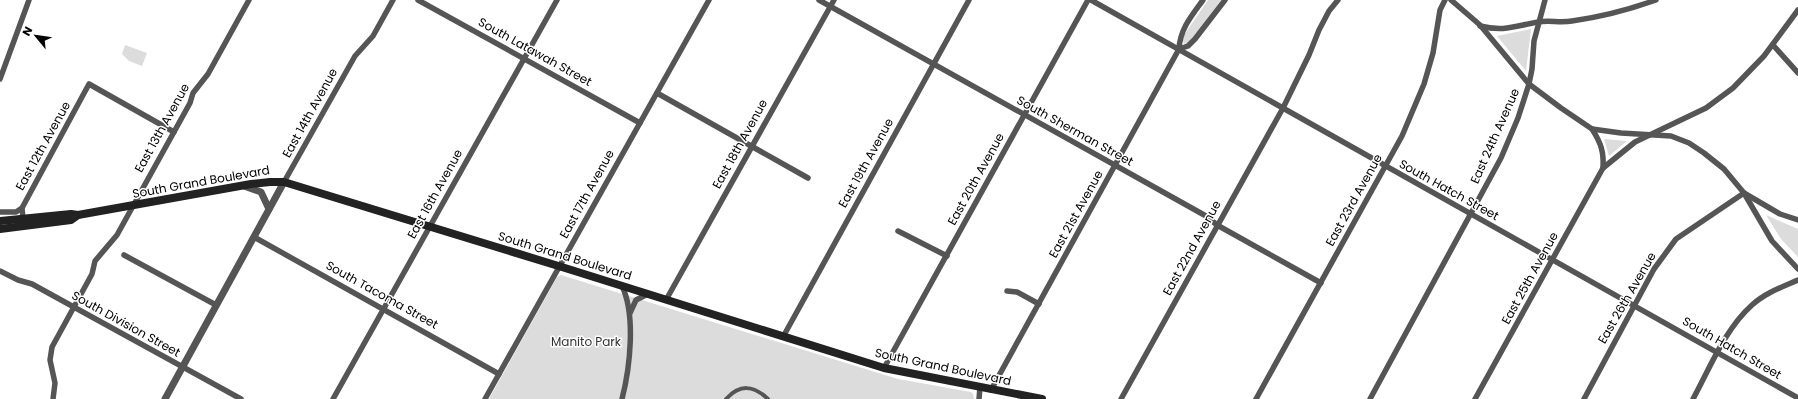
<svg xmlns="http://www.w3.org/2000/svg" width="1798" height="399" viewBox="0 0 1798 399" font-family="Poppins,sans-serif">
  <rect width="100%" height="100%" fill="#fff"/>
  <g fill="#dcdcdc">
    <path d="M1208,0h13l-31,43 -6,1 -2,-6z"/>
    <path d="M1531,29l-5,42 -29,-35z"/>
    <path d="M125,45l22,8 -5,13 -13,-5 -7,-7z"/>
    <path d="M1604,139l23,2 -18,15z"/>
    <path d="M1766,215l32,14v28l-17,-18z"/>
    <path d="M561,275l337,104 73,13 2,2 1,5h-485l68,-122z"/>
  </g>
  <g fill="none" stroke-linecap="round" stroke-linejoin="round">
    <path stroke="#555" stroke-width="4" d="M726,399c14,-15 27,-14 42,0"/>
    <g stroke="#555" stroke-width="5.5">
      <path d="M418,0l222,123"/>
      <path d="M819,0l387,216 11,9 104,58"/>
      <path d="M1091,0l707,398"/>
      <path d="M1451,0l29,25 49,59 32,24 31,21 29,4 50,3 18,7 15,10 20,16 20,24 36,21 18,6"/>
      <path d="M1480,26c24,6 35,0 58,-4 11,-2 22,1 34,-1 29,-4 56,-11 84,-21"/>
      <path d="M1773,45l25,28"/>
      <path d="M1179,49l9,-3 7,-7 30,-39"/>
      <path d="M0,79l29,-79"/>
      <path d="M657,93l151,85"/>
      <path d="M1592,129c9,14 12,23 11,39"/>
      <path d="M284,182l71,-126 18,-20 20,-36"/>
      <path d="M0,212h16l6,-4"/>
      <path d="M23,219l-1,-11 67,-124 85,48"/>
      <path d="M898,231l49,25"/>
      <path d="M254,237l245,137"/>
      <path d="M124,255l92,50"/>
      <path d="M0,271l18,9 14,4 209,115"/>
      <path d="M622,286c14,29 8,82 0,113"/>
      <path d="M1007,291l10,1 22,12"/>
      <path d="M666,300l168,-300"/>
      <path d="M630,313l6,-13 12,-6"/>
      <path d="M783,337l186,-337"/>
      <path d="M884,368l204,-368"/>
      <path d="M991,390l188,-341c1,-20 13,-34 24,-49"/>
      <path d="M53,399l2,-16 -5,-23 2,-13 40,-73 3,-13 22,-26 73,-132 3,-10 15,-19 41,-74"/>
      <path d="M333,399l224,-399"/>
      <path d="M485,399l224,-399"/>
      <path d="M979,399l1,-12"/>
      <path d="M1121,399l162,-291 26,-53 10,-25 10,-19 9,-11"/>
      <path d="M1256,399l146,-263 22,-52 9,-31 7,-43 5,-10"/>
      <path d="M1370,399l131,-241 17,-40 11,-34 3,-15 2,-28 11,-41"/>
      <path d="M1475,399l128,-231 32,-26 71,-34 27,-20 31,-32 34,-46"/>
      <path d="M1584,399l70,-130 22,-30 68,-46 28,48 26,28"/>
      <path d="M1693,399c17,-31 32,-70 59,-94 13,-12 30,-18 46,-25"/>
    </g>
    <g stroke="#555" stroke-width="7">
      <path d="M244,186l17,6 8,17"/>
      <path d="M165,399l119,-217"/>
    </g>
    <g stroke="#222" stroke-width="8">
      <path d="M0,221l71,-7 7,1"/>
      <path d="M0,229l71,-9 7,-5 173,-31 19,-2h14l281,86 319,100 158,31"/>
    </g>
  </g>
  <g text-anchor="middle" stroke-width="3" stroke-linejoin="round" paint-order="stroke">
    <g font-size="12" fill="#000" stroke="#fff">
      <text transform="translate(535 52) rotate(29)" y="4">South Latawah Street</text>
      <text transform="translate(310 113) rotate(-61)" y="4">East 14th Avenue</text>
      <text transform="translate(162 128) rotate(-61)" y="4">East 13th Avenue</text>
      <text transform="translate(1075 131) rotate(29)" y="4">South Sherman Street</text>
      <text transform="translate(1495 136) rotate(-66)" y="4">East 24th Avenue</text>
      <text transform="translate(740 144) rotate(-61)" y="4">East 18th Avenue</text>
      <text transform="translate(43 146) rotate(-61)" y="4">East 12th Avenue</text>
      <text transform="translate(866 163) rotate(-61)" y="4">East 19th Avenue</text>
      <text transform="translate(976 179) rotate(-61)" y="4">East 20th Avenue</text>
      <text transform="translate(201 182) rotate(-10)" y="4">South Grand Boulevard</text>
      <text transform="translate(1449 190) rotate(29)" y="4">South Hatch Street</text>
      <text transform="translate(435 194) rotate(-61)" y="4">East 16th Avenue</text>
      <text transform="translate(587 194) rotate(-61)" y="4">East 17th Avenue</text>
      <text transform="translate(1354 200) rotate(-61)" y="4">East 23rd Avenue</text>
      <text transform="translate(1076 214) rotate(-61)" y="4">East 21st Avenue</text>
      <text transform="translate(1192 248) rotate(-61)" y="4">East 22nd Avenue</text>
      <text transform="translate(565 256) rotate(17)" y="4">South Grand Boulevard</text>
      <text transform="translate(1530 278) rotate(-61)" y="4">East 25th Avenue</text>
      <text transform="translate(382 295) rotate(29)" y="4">South Tacoma Street</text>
      <text transform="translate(1627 298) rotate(-60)" y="4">East 26th Avenue</text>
      <text transform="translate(126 324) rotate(29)" y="4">South Division Street</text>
      <text transform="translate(1732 348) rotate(30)" y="4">South Hatch Street</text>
      <text transform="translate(943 367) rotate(12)" y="4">South Grand Boulevard</text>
    </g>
    <g font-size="12" fill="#333" stroke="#fff">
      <text x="586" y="346">Manito Park</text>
    </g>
  </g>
  <g transform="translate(36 36) rotate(299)" stroke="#ffffff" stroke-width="3" paint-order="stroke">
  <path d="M0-3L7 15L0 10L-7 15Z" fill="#000000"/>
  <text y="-6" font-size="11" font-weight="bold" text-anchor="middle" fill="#000000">N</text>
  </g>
</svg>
